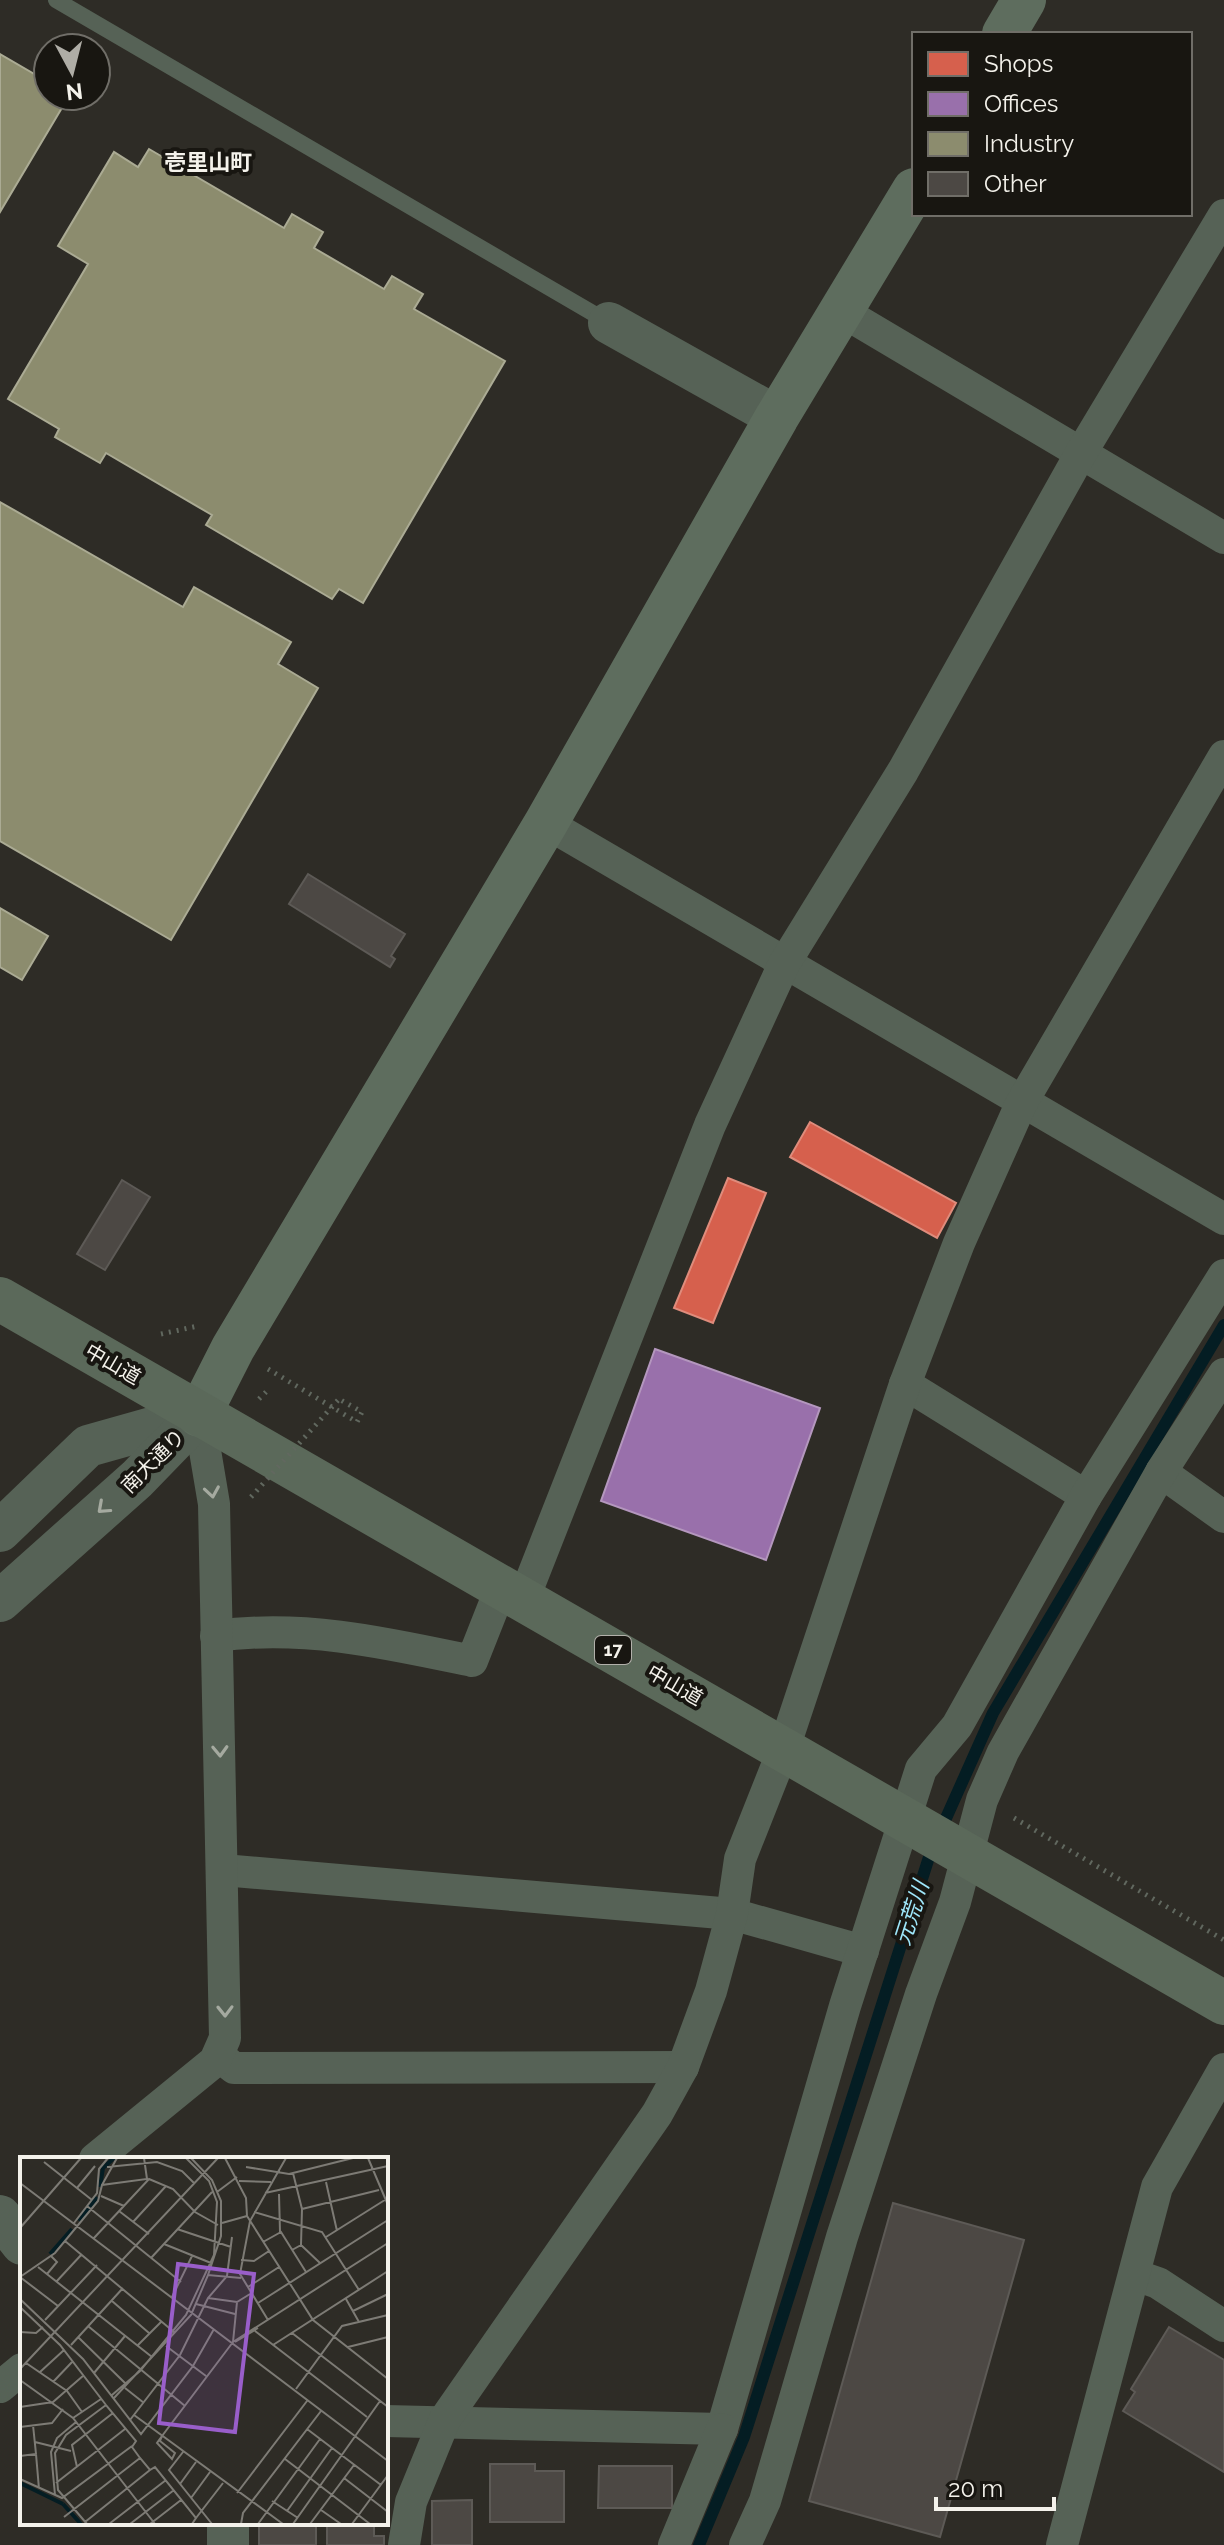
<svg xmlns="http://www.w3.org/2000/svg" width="1224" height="2545" viewBox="0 0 1224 2545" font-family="Raleway,'Noto Sans JP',sans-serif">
  <rect width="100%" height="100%" fill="#2e2c26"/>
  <g fill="#d6604d" stroke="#df8c7c" stroke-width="2">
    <path d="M810,1122l146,81 -19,35 -147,-81z"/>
    <path d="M728,1178l38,15 -53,130 -39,-15z"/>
  </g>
  <path fill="#9970ab" stroke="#b497be" stroke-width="2" d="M655,1349l165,59 -54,152 -165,-59z"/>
  <g fill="#8c8c6e" stroke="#abab94" stroke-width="2">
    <path d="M0,54l48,28v14h21l-69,116z"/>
    <path d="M149,149l135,79 8,-14 31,18 -9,16 70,41 8,-13 31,18 -9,15 91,52 -142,242 -24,-14 -7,10 -126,-74 6,-10 -106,-62 -6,10 -45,-26 4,-8 -51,-30 80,-135 -30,-18 56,-94 24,15z"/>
    <path d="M0,502l183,105 11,-20 97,55 -13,22 40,24 -147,252 -171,-99z"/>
    <path d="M0,908l48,28 -26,44 -22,-13z"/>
  </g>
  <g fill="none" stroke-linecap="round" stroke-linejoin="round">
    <path stroke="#041d23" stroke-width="12" d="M699,2545l45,-108 186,-583 63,-141 231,-388"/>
  </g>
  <g fill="#4c4844" stroke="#5d5a56" stroke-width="2">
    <path d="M308,874l97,60 -14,22 4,3 -5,8 -101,-63z"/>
    <path d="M122,1180l28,17 -45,73 -28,-16z"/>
    <path d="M893,2203l131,37 -84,297 -131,-36z"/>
    <path d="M1169,2327l55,33v112l-101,-61 12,-19 -4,-3z"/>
    <path d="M490,2464h45v7h29v51h-74z"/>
    <path d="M599,2466h73v42h-74z"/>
    <path d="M472,2500v45h-40v-44z"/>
    <rect x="259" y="2523" width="57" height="22"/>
    <path d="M327,2523h47v13h10v9h-57z"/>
  </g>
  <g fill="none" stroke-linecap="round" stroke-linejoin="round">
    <g stroke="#61685f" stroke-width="5" stroke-dasharray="2 6" stroke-linecap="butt">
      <path d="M161,1334l37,-8"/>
      <path d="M268,1369l89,53 5,-10 -23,-13"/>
      <path d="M259,1399l11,-11"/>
      <path d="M1014,1818l210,122"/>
    </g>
    <path stroke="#566256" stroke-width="16" d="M56,0l552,322"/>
    <g stroke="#566256" stroke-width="32">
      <path d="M843,312l381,226"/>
      <path d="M546,823l678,396"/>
      <path d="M905,1384l181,112"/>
      <path d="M1161,1472l63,45"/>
      <path d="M524,1598l186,-473 74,-161 119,-193 178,-318 143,-238"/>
      <path d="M216,1636c88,-12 171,7 256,25l30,-76"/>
      <path d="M223,1870l509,44 131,37"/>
      <path d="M219,2056l15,12 449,-1"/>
      <path d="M95,2159l120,-98 10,-23 -11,-534 -15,-89"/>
      <path d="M1135,2275l23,8 66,43"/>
      <path d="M0,2387l22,-18"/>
      <path d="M386,2421l336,8 123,-423 76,-237 36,-43 129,-230 138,-221"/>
      <path d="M404,2545l7,-43 34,-83 212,-305 26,-47 28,-76 21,-77 8,-55 44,-111 121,-364 54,-141 62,-139 203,-348"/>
      <path d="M674,2545l48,-116"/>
      <path d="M745,2545l20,-44 77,-264 79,-243 34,-92 27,-102 21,-48 158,-280 63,-98"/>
      <path d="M1062,2545l95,-358 67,-118"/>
    </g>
    <g stroke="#566256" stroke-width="42">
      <path d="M609,323l168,94"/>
      <path d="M0,1531l88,-85 110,-31"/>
      <path d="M0,1601l137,-122 62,-64"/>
      <path d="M0,2216l22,28"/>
      <path d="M228,2523v22"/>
    </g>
    <g stroke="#5e6d5e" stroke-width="44">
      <path d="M1004,34l20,-34"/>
      <path d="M199,1415l34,-67 313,-525 231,-406 137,-227"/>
    </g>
    <path stroke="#5b695a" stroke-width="44" d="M0,1299l1224,704"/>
    <path stroke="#61685f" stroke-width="5" stroke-dasharray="2 6" stroke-linecap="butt" d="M251,1497l88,-98"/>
  </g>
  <defs><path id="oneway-chevron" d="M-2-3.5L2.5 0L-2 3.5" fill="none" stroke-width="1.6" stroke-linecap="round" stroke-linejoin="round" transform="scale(2)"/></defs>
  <g stroke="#a5aaa0">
    <use href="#oneway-chevron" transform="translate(212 1492) rotate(81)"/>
    <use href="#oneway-chevron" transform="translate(103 1508) rotate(138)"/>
    <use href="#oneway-chevron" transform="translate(220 1751) rotate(88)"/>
    <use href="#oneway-chevron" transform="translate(225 2011) rotate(89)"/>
  </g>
  <g text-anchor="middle" stroke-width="8" stroke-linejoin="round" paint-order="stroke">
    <rect fill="#181611" stroke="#b2b0aa" stroke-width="2" x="595" y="1636" width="36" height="28" rx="6"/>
    <g font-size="18" font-weight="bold" fill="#f4f2eb">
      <text x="613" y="1656">17</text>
    </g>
    <g font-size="20" fill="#f4f2eb" stroke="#181611">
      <text transform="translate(113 1364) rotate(30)" y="7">中山道</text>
      <text transform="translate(153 1461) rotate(-45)" y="7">南大通り</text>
      <text transform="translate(675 1685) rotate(30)" y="7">中山道</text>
    </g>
    <g font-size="22" font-weight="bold" fill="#f4f2eb" stroke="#181611">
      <text x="208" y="170">壱里山町</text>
    </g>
    <g font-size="22" font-style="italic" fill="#9fe7fb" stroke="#181611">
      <text transform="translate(911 1913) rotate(-72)" y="8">元荒川</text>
    </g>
  </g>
  <g transform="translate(20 2157)">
    <rect width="368" height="368" fill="#2e2c26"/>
    <path fill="none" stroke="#041d23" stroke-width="4" d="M80,30l3,-19 11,-10M59,64l18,-24M30,97l22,-25M0,326l43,21M43,347l18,20"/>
    <path fill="none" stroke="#7d7b75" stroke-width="2" d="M171,1l21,22 9,21v35l-13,39M205,1l21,40 1,18 66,104 75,59M348,1l20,47M24,5l48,38M87,10l50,-5 25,9 13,13M226,10l43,7 64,-16M219,24l32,1M306,25l11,49M0,26l368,278M82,28l15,-27M57,31l18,-22M197,35l20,-15M245,36l123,-27M259,37l1,38M81,39l23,10M67,49l94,76M282,52l77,-19M99,54l30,23M234,55l68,20 37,58M113,65l33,-36M54,66l23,-30 2,-24 9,-11M202,66l25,-7M0,71l61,-70M157,72l54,18M306,80l62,-39M74,81l55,-59 24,10 22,23 23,13M45,84l109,91M243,85l18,-10 25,40M144,87l47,19M281,88l19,18M272,93l9,-5 1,-36 -9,-36M131,101l61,-66M221,103l13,1 15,-10M18,110l114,90M27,117l10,-12 -6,-6M0,120l35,-24 43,-52 4,-16 45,-6 -3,-21M0,120l38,29M36,125l26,-28M228,130l31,-20M152,140l20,-41M188,141l29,4 13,-8M0,142l63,60 58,75 52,-68 21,-37M326,142l13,23M92,144l37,32M238,146l130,-83M176,147l39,10M0,150l40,38 46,60M333,154l35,-17M25,163l52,-55M248,163l-28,-46 10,-53 36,-63M68,169l97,80M235,174l112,86M0,175l16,1 7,-6M272,176l96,74M58,180l47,46M213,185l155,-99M213,185l4,-40M215,185l23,-14M51,188l52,-57M118,188l24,-24M253,188l115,-74M146,189l40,30M328,190l40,-10M6,206l41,28 15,21M0,212l198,-211M20,215l24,-22M74,216l31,-37M0,223l53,38 82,106M33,225l20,-21M105,231l19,15M276,232l46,-63 46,-11M92,238l28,-24 46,-56 28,-60 3,-53 -8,-21 -23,-23M94,241l77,-83 17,-40 33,3M0,250l33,-5 31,-27M114,258l149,109M53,261l28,-19M110,263l50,-65 28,-57 19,-22 5,-39M0,270l32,-4 11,-14M287,272l74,56M142,279l-2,5 15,12 -3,6 -15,-16zM142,279l71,-94M15,285l36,9M163,295l-14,18 43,54M16,297l3,35M0,299l16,-2 -3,-29M265,302l85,65M57,310l-5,-22 41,-32M324,321l44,34M0,322l42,19 70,-52M36,326l69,-54M160,327l16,-22M217,336l70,-92M35,338l-4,-43 6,-14 19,-16M171,341l19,-26M252,344l26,17M301,353l20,14M267,354l45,-63M44,360l76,-59M176,361l27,-35M65,365l65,-52M67,367l-29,-34 -3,-37 11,-18 40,-30 30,36 -4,6 8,11 10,12 5,-3 41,51 -4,6M89,367l57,-44M110,367l44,-34M130,367l31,-24M221,367l2,-11 78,-102M238,367l62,-85M273,367l87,-123M290,367l44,-59M332,367l36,-49"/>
    <path fill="#995eca" fill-opacity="0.15" stroke="#995eca" stroke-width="4" d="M158,107l76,10 -19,158 -76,-9z"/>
    <rect width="368" height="368" fill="none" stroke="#f4f2eb" stroke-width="4"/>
  </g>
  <rect x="912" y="32" width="280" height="184" fill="#181611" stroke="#706e68" stroke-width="2"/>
  <rect x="928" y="52" width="40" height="24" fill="#d6604d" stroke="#706e68" stroke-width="2"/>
  <text x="984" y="72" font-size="24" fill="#f4f2eb">Shops</text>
  <rect x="928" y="92" width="40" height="24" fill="#9970ab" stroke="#706e68" stroke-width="2"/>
  <text x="984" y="112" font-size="24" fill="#f4f2eb">Offices</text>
  <rect x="928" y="132" width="40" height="24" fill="#8c8c6e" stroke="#706e68" stroke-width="2"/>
  <text x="984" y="152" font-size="24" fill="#f4f2eb">Industry</text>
  <rect x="928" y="172" width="40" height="24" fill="#4c4844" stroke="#706e68" stroke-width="2"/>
  <text x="984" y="192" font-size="24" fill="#f4f2eb">Other</text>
  <g transform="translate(72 72) rotate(173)"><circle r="38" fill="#181611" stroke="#706e68" stroke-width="2"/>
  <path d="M0-6L14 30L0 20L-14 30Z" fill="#afada6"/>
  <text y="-12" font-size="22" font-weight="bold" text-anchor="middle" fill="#f4f2eb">N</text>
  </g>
  <path d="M936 2497v12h118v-12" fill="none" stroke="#f4f2eb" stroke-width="4"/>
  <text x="948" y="2497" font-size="24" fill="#f4f2eb" stroke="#181611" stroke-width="6" paint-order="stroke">20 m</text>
</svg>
